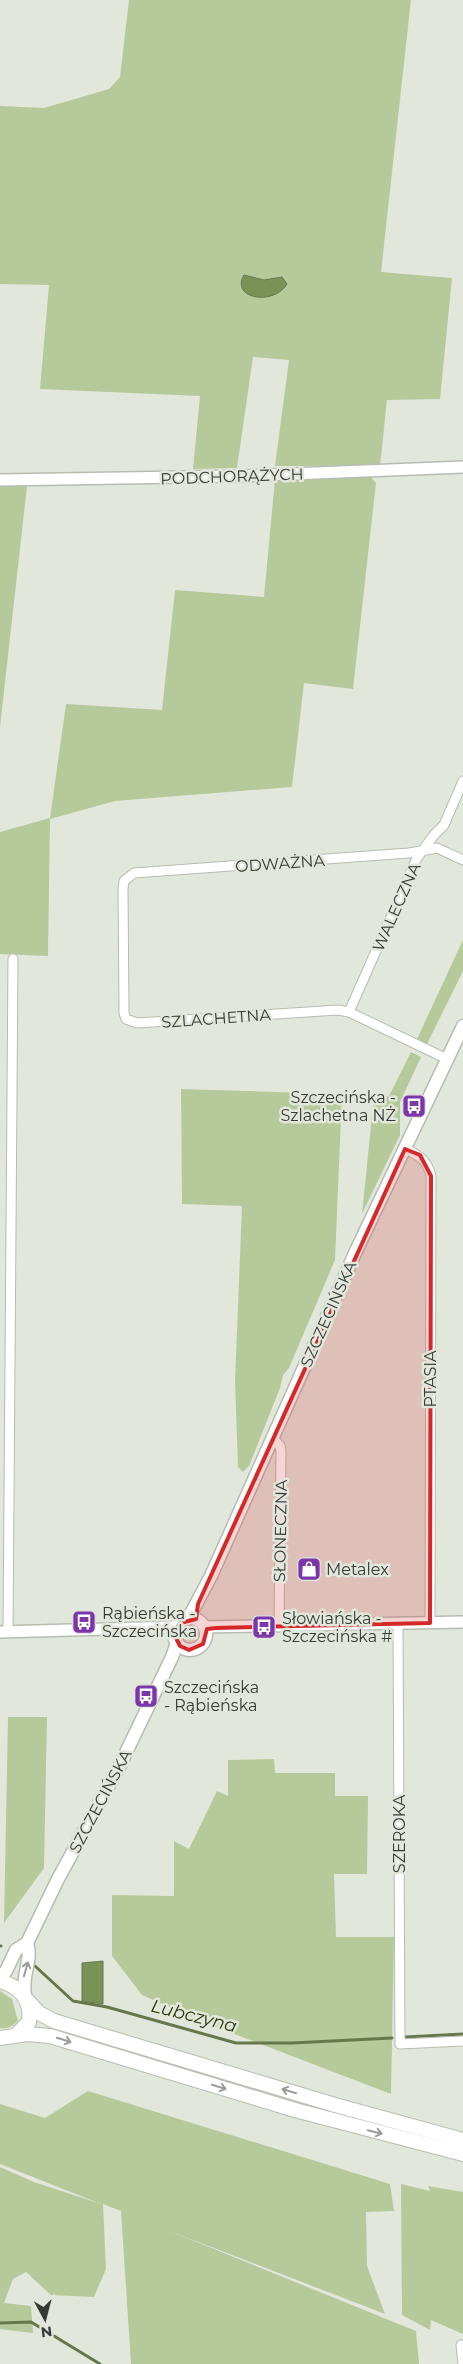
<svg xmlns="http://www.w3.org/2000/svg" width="463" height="2364" viewBox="0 0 463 2364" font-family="Montserrat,sans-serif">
  <rect width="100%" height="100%" fill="#e2e7dc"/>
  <g fill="#b6c99b">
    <path d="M129,0h282l-30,272 71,6 -12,121 -53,1 -7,66h-105l14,-106 -36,-3 -16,111 -44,1 7,-73 -160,-7 9,-104 -49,-1v-178l44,2 65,-19 11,-12z"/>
    <path d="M369,475l7,8 -23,206 -49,-6 -12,104 -177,14 -65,18 -2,137 -48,-2v-122l50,-14 16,-114 96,6 13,-120 89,7 11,-118z"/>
    <path d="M0,486h27l-27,241z"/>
    <path d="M463,940v31l-36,73 -10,-5z"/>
    <path d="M411,1052l10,5 -21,45v33l-38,79 12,-118h15z"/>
    <path d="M181,1089l161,5 -7,166 -46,108 -6,7 -3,13 -31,78 -6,6 -5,-5 -3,-86 7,-175 -60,-2z"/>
    <path d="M8,1717h39l-3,151 -40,55z"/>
    <path d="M274,1759l1,14h60v23h33l-1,78h-33l2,63h58l-3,157 -183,-70 -66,-29 -30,-39v-61l62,1v-55l15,8 28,-58 11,5v-36z"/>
    <path d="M0,1991l12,8 6,22c-5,5 -10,8 -18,7z"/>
    <path d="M88,2091l302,93 4,27 -28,1 1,54 18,48 -218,-84 249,101 3,33h-288l-10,-153 -18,-7 3,65 -12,28 -43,-2 -25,-23 -13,7 -9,24 27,3 2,27 -33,-4v-162l34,15 67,22 -101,-40v-60l45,14z"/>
    <path d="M401,2184l29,7 -2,-5 35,6v142l-32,-14 -1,10 -28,-15z"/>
  </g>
  <g fill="#7a9256" stroke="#66774c">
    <path d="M244,275l20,5 18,-3 5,7c-13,22 -57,15 -43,-9z"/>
    <path d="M103,1961v43l-21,-3v-38z"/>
  </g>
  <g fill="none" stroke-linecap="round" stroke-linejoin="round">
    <g stroke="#66774c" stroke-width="3">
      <path d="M0,1946h1"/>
      <path d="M35,1966l38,35 34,6 129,36h56l100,-5"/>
      <path d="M406,2037l57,-3"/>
      <path d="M0,2323l31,-1 69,42"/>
    </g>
    <g stroke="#b7bcb1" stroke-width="11">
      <g id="minor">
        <path d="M349,1012l68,-154 17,-23 10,-10 19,-44"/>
        <path d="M447,1059l-98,-47 -11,-2 -201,13 -11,-4 -2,-6 -1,-124 1,-8 10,-8 275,-20 28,-5 26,12"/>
        <path d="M405,1149c14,6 22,11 26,27l-1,447"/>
        <path d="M273,1438l7,8 1,5 -2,176"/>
        <path d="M398,1624l2,420 63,-3"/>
        <path d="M8,1632l5,-673"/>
        <path d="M461,2345l2,19"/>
      </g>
    </g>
    <g stroke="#b7bcb1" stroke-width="14">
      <g id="tertiary">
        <path d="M0,480l243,-4 220,-9"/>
        <path d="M204,1627l259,-5"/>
        <path d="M0,1632l177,-5"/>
      </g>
    </g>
    <g stroke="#b7bcb1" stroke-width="15">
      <g id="secondary">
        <circle cx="190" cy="1634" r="16"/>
        <path d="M188,1619l23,-43 145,-325 107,-225"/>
        <path d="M0,1977l6,-6 10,-21 11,-7 31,-64 62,-114 52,-108 5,-14"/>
        <path d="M25,1995c-4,-21 8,-34 2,-52"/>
      </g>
    </g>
    <g stroke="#b7bcb1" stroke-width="16">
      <g id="primary">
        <path d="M0,1981c21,6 32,19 29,41l-13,13"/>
        <path d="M28,2001l11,12 15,8 281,84 128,35"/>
        <path d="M0,2038l27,-4 23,2 245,74 168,44"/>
      </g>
    </g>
    <use href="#minor" stroke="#fff" stroke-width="9"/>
    <use href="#tertiary" stroke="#fff" stroke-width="11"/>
    <use href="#secondary" stroke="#fff" stroke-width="12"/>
    <use href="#primary" stroke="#fff" stroke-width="14"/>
  </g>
  <defs><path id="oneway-shaft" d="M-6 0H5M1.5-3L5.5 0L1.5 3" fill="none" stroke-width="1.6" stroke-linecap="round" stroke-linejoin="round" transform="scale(1.25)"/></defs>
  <g stroke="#9b9c9a">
    <use href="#oneway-shaft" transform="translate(26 1969) rotate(-74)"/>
    <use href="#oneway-shaft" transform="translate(64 2040) rotate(17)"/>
    <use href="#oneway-shaft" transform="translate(219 2087) rotate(17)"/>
    <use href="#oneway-shaft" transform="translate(289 2091) rotate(-163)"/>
    <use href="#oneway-shaft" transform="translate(375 2132) rotate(14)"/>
  </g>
  <path fill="#d62828" fill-opacity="0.2" stroke="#d62828" stroke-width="4" stroke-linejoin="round" d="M405,1149l15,6 11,21 -1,447 -214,5 -9,1 -4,15 -14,6 -9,-4 -6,-12 6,-11 16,-4 2,-15z"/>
  <defs>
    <g id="bus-square" transform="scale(1.25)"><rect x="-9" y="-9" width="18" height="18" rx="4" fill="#7b36aa" stroke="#e2e7dc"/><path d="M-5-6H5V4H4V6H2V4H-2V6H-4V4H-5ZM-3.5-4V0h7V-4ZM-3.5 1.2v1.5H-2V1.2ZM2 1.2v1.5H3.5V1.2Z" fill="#fff"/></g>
    <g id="shop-square" transform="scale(1.25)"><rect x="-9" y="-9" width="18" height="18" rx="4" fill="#7b36aa" stroke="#e2e7dc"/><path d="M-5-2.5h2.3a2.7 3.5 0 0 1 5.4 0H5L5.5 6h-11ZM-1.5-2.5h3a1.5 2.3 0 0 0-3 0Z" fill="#fff"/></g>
  </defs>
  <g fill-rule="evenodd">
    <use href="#bus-square" x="414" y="1106"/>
    <use href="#shop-square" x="309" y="1569"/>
    <use href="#bus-square" x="84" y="1622"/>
    <use href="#bus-square" x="264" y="1627"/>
    <use href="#bus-square" x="146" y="1696"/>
  </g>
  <g text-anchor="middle" stroke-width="5" stroke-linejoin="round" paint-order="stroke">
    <g font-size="16" fill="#373934" stroke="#e2e7dc">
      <text transform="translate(232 476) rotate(-2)" y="6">PODCHORĄŻYCH</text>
      <text transform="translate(280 863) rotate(-4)" y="6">ODWAŻNA</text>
      <text transform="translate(396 907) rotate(-66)" y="6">WALECZNA</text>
      <text transform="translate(216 1018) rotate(-4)" y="6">SZLACHETNA</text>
      <text transform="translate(328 1314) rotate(-66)" y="6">SZCZECIŃSKA</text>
      <text transform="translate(430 1379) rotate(-90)" y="6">PTASIA</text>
      <text transform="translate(280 1531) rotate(-89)" y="6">SŁONECZNA</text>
      <text transform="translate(100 1801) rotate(-62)" y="6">SZCZECIŃSKA</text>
      <text transform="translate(399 1834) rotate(-90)" y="6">SZEROKA</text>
    </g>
    <g font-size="16" fill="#373934" stroke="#e2e7dc" text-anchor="start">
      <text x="396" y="1103" text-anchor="end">Szczecińska -<tspan x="396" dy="18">Szlachetna NŻ</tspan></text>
      <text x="326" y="1575">Metalex</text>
      <text x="102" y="1619">Rąbieńska -<tspan x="102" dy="18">Szczecińska</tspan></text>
      <text x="282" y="1624">Słowiańska -<tspan x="282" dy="18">Szczecińska #</tspan></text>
      <text x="164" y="1693">Szczecińska<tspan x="164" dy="18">- Rąbieńska</tspan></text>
    </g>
    <g font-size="18" font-style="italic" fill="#263507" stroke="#e2e7dc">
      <text transform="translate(194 2016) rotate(14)" y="6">Lubczyna</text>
    </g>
  </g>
  <g transform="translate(45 2319) rotate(173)" stroke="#e2e7dc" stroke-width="4" paint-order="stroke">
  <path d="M0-4L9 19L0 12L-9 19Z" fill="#373934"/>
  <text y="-8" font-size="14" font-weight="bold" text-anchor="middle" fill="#373934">N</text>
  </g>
</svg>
